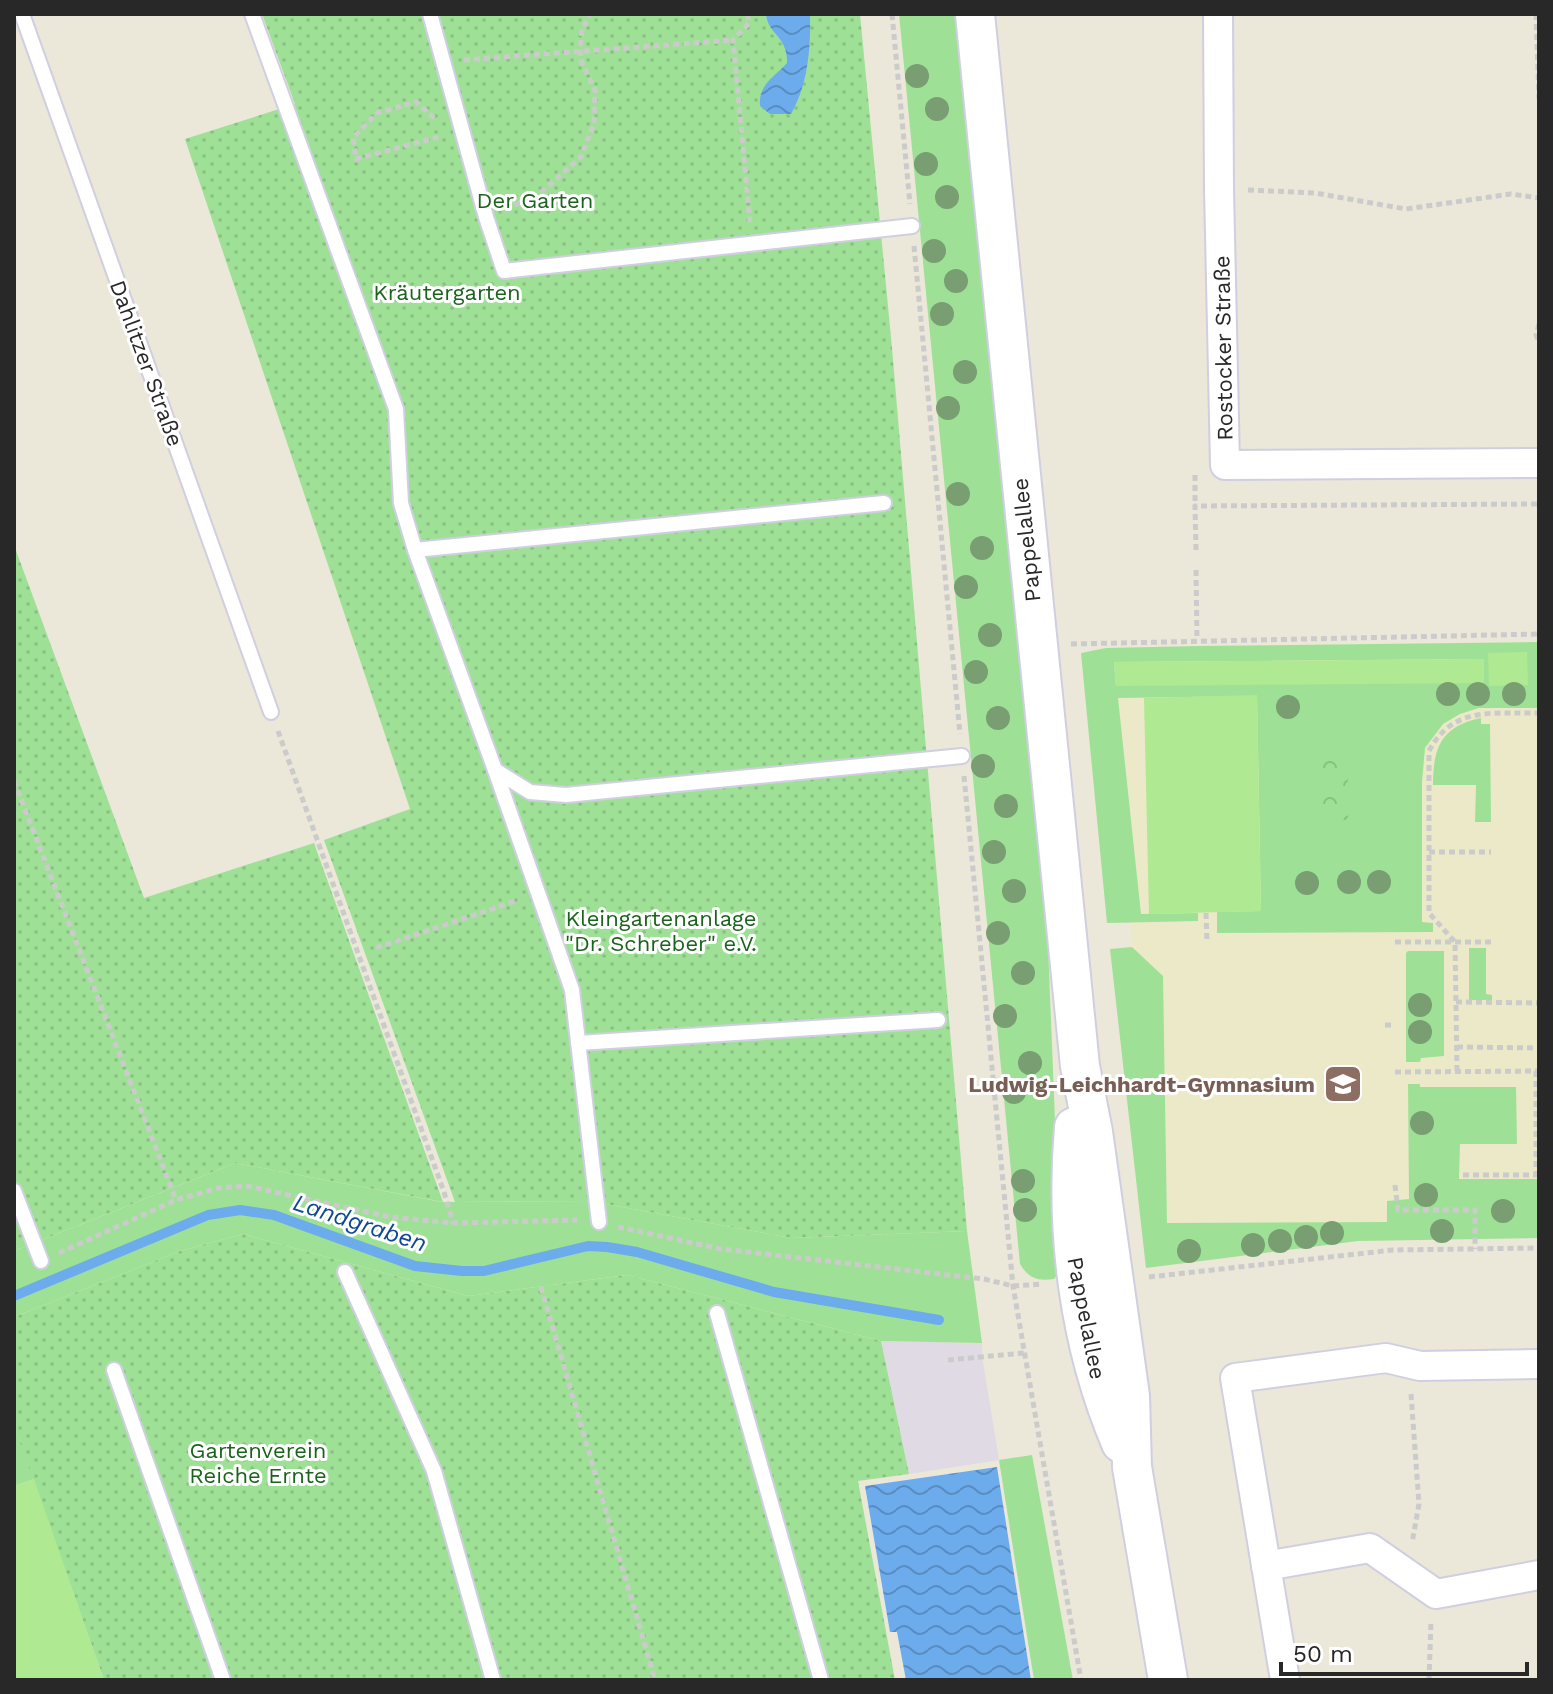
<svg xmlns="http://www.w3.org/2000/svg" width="1553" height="1694" viewBox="0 0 1553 1694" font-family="'Work Sans',sans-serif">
  <defs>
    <pattern id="forest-crowns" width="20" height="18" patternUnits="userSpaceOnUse" patternTransform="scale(2)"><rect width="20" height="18" fill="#9ee196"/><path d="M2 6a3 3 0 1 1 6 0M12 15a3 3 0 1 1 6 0" fill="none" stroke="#88c181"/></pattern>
    <pattern id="garden-dots" width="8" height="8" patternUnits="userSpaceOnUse" patternTransform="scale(2)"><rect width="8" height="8" fill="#9ee196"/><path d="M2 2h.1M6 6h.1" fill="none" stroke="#88c181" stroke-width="1.8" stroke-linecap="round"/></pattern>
    <pattern id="water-waves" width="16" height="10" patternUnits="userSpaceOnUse" patternTransform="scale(2)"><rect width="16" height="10" fill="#6caced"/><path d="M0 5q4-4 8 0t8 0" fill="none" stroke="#598cc0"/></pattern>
  </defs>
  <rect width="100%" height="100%" fill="#ebe7d9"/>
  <path fill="#dfdae3" d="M881,1341l101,2v13l17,104 -90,14z"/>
  <path fill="#ece9c9" d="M1539,642v579l-50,18 -131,2 -193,25 -58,-568 92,-52z"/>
  <g fill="#9ee196" fill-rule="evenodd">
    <path d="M899,14h61l88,931 13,326 -7,8c-16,2 -25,0 -34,-15z"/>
    <path d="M1539,642v66h-60l-19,6 -17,10 -18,24 -3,34v140l11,1v9l-216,1v-21l44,-1 -4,-215 -139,2 23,216 57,-1v8l-91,2 -26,-270 25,-5 93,-2zM1484,659l-368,27 -2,-24z"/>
    <path d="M1481,718v6h9l1,98h-16l1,-37h-43c0,-37 8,-59 48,-67z"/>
    <path d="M1132,947l31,29 4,247 220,-1v-21l22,-2 -1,-115h12v3h96l1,57h-57l-1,35h80v59l-181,3 -212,27 -36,-319z"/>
    <path d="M1469,948h17v46l6,1v5h-23z"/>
    <path d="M1408,951h36v105l-23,2 -1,4h-14v-109z"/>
    <path d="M235,1163l207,39 147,-1 202,37 176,-7 15,112 -101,-2 -254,-66 -159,21 -225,-62 -63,17 -166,66v-66z"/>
    <path d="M14,1425l20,54 -20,7z"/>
    <path d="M1032,1455l41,225h-39l-35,-220z"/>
  </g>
  <rect fill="url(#forest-crowns)" x="1320" y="756" width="28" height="64"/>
  <g fill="url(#garden-dots)">
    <path d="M262,14h598l32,334 75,883 -176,7 -202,-37 -134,1 -131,-362 86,-31 -225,-670 110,-35z"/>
    <path d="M14,545l130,353 170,-55 129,359 -208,-39 -221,88z"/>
    <path d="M243,1234l225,62 159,-21 254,66 28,133 -51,7 37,199h-791l-90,-255v-108l166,-66z"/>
  </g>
  <g fill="#afe991">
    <path d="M1527,652l1,33 -39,1 -1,-33z"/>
    <path d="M1484,659v24l-368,3 -2,-24z"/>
    <path d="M1257,695l4,216 -112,3 -5,-216z"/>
    <path d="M34,1479l70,201h-90v-194z"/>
  </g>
  <g fill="url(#water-waves)">
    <path d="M766,14h44c1,33 -2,71 -19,100h-21l-10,-8c-2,-21 14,-29 27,-43 1,-27 -19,-28 -21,-49z"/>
    <path d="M997,1467l34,213h-125l-9,-48h-7l-25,-146z"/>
  </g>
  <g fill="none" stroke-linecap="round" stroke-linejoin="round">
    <path stroke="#6caced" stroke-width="10" d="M14,1296l194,-81 32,-5 34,5 141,51 47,5h22l104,-25 19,1 30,5 137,40 165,28"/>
    <g stroke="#d0cfe1" stroke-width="18">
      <g id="lane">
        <path d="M22,14l249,698"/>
        <path d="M252,14l144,395 5,94 14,47 80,220 35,22 36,3 396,-39"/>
        <path d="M430,14l56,203 18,54 408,-45"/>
        <path d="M415,550l469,-47"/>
        <path d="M495,770l77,220 27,232"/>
        <path d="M578,1043l360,-23"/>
        <path d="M14,1191l27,70"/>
        <path d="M345,1272l89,199 59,209"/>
        <path d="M717,1313l104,367"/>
        <path d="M114,1370l109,310"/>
      </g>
    </g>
    <g stroke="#d0cfe1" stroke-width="32">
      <g id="street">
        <path d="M1218,14l1,175 6,276 314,-2"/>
        <path d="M1266,1566l104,-18 66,46 103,-19"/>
        <path d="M1285,1680l-50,-302 151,-20 34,8 119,-2"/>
      </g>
    </g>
    <g stroke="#d0cfe1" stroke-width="42">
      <g id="secondary">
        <path d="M975,14l105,1052 13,66 37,264 2,71 36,213"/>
        <path d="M1074,1127c-9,107 5,217 47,316"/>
      </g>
    </g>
    <g stroke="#cbcbcb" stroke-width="5" stroke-dasharray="6 4" stroke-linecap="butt">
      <path d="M747,14l2,9 -16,17 17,182"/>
      <path d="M892,14l18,190"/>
      <path d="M1536,14l3,85"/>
      <path d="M464,60l269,-20"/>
      <path d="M434,118l-18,-16 -39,11 -24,25 3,21 86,-23"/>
      <path d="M1248,190l67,3 91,16 105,-15 28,4"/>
      <path d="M505,209l32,-13 44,-39 13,-34 1,-33 -13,-27 -2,-12 2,-21 8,-16"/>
      <path d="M914,246l46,488"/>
      <path d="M1539,324l-3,11 3,7"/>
      <path d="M1195,475v31"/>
      <path d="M1196,550l-1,-44 344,-2"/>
      <path d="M1196,570l1,70"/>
      <path d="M1071,644l468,-10"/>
      <path d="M278,731l166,461 9,31"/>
      <path d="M964,776l49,510 68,394"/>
      <path d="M14,781l162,419"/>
      <path d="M1429,852h62"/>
      <path d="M1206,913l1,29"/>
      <path d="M1395,942h97"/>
      <path d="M376,948l143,-48"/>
      <path d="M1456,1002l83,1"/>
      <path d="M1385,1025h10"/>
      <path d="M1457,1047l82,1"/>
      <path d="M1457,1071l-2,-129 -26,-29v-162c24,-46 66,-37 110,-38"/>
      <path d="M1536,1071v104"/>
      <path d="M1395,1072l144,-1"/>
      <path d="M1463,1175h75"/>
      <path d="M1395,1185l3,25h77v39"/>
      <path d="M618,1227l103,22 263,30 29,7 30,-2"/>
      <path d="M59,1253l117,-53 43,-12 28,-2 143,31 63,6 124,-3"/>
      <path d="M1149,1277l244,-27 146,-2"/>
      <path d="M541,1287l114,393"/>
      <path d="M948,1360l76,-7"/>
      <path d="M1411,1394l8,110 -7,39"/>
      <path d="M1429,1680l2,-59"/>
    </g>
    <use href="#lane" stroke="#fff" stroke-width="14"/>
    <use href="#street" stroke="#fff" stroke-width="28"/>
    <use href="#secondary" stroke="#fff" stroke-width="38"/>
  </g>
  <g fill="#789e71">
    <circle cx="917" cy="76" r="12"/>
    <circle cx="937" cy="109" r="12"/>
    <circle cx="926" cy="164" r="12"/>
    <circle cx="947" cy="197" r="12"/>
    <circle cx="934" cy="251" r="12"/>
    <circle cx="956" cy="281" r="12"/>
    <circle cx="942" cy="314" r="12"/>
    <circle cx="965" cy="372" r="12"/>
    <circle cx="948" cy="408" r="12"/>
    <circle cx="958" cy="494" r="12"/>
    <circle cx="982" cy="548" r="12"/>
    <circle cx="966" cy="587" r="12"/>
    <circle cx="990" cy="635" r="12"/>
    <circle cx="976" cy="672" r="12"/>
    <circle cx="1448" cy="694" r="12"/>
    <circle cx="1478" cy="694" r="12"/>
    <circle cx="1514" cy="694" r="12"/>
    <circle cx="1288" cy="707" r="12"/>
    <circle cx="998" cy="718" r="12"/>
    <circle cx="983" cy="766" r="12"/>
    <circle cx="1006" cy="806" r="12"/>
    <circle cx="994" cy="852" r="12"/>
    <circle cx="1349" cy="882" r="12"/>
    <circle cx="1379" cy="882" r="12"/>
    <circle cx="1307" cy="883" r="12"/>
    <circle cx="1014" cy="891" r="12"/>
    <circle cx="998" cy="933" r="12"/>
    <circle cx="1023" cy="973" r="12"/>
    <circle cx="1420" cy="1005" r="12"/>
    <circle cx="1005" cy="1016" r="12"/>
    <circle cx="1420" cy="1032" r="12"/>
    <circle cx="1030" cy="1063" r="12"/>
    <circle cx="1014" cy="1092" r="12"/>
    <circle cx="1422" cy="1123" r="12"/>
    <circle cx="1023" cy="1181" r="12"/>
    <circle cx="1426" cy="1195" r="12"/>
    <circle cx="1025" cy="1210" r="12"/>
    <circle cx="1503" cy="1211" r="12"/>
    <circle cx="1442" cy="1231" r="12"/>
    <circle cx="1332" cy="1233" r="12"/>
    <circle cx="1306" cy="1237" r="12"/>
    <circle cx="1280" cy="1241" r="12"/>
    <circle cx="1253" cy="1245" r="12"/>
    <circle cx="1189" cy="1251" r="12"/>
  </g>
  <defs>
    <g id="school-square" transform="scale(2)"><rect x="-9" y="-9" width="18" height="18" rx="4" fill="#8d6e63" stroke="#fff"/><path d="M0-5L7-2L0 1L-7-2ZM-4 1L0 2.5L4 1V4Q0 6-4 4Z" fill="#fff"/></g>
  </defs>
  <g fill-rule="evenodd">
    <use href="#school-square" x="1343" y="1084"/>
  </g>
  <g text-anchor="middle" stroke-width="6" stroke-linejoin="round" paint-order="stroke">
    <g font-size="22" fill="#1a631c" stroke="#fff">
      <text x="535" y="208">Der Garten</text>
      <text x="447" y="300">Kräutergarten</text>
      <text x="661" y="926">Kleingartenanlage<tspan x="661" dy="25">"Dr. Schreber" e.V.</tspan></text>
      <text x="258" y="1458">Gartenverein<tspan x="258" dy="25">Reiche Ernte</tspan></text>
    </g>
    <g font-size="22" fill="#282828" stroke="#fff">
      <text transform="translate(1223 348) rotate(-91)" y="8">Rostocker Straße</text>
      <text transform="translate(147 363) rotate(70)" y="8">Dahlitzer Straße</text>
      <text transform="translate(1026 540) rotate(-96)" y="8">Pappelallee</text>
      <text transform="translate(1087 1318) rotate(79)" y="8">Pappelallee</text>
    </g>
    <g font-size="22" font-weight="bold" fill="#785e54" stroke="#fff" text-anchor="end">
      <text x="1315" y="1092">Ludwig-Leichhardt-Gymnasium</text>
    </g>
    <g font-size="24" font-style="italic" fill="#0e4796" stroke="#fff">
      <text transform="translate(360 1223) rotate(18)" y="8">Landgraben</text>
    </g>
  </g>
  <rect width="1553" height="1694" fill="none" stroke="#282828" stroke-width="32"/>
  <path d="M1281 1662v12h246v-12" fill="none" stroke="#282828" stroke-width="4"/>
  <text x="1293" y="1662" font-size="24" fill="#282828" stroke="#ffffff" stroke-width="6" paint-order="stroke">50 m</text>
</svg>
